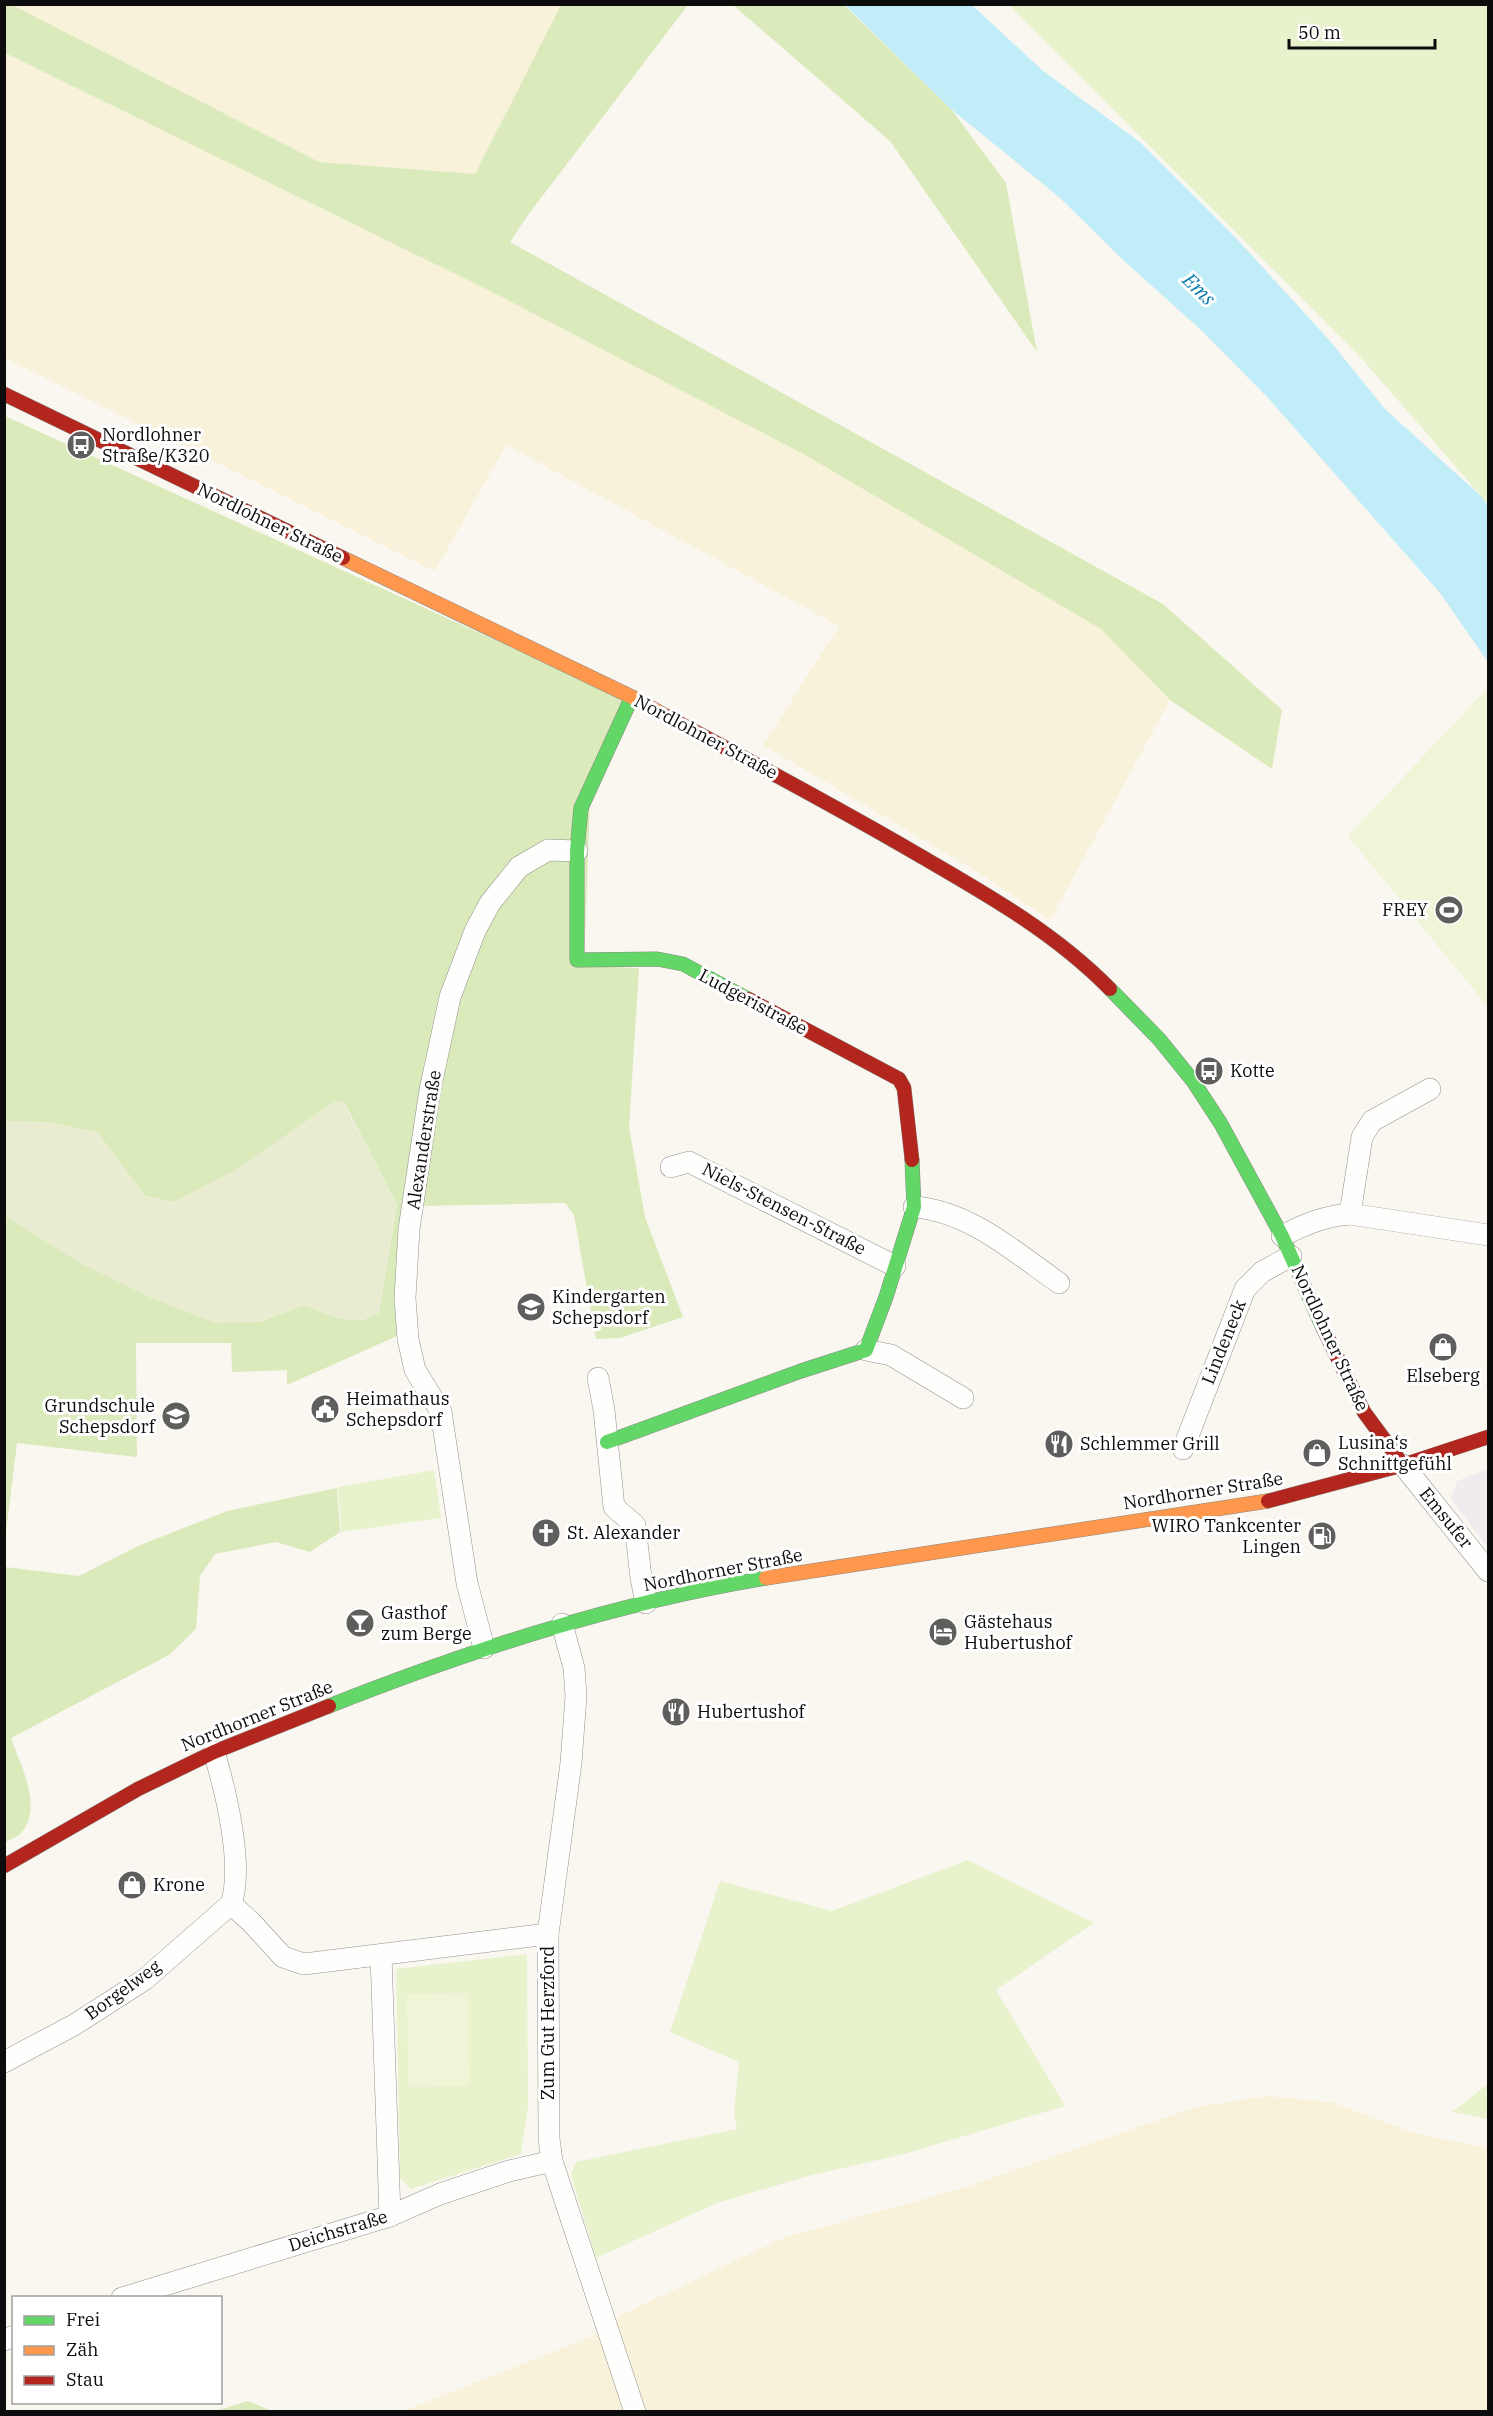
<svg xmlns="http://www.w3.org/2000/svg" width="1493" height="2416" viewBox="0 0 1493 2416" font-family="'IBM Plex Serif',serif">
  <rect width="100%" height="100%" fill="#faf7f0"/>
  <path fill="#f1eaee" d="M1488,1469v79l-37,-49 6,-18z"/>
  <g fill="#f9f2da">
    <path d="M12,5h549l-86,169 -156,-12z"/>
    <path d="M4,53l492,241 311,162 294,173 69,71 -120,220 -72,-48 -215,-127 76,-119 -333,-181 -71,126 -430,-213z"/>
    <path d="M1268,2096l63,6 83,31 74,15v263l-1087,1 190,-75 30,-22 162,-77 177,-49 236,-82z"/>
  </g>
  <g fill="#e8f2cd">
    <path d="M1009,5h479v499l-125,-144z"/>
    <path d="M434,1470l7,48 -100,14 -3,-45z"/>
    <path d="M968,1860l126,63 -98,67 69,116 -161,48 -96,22 -91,27 -121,55 -25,-83 5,-13 161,-33 -3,-17 5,-50 -69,-30 50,-151 112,30z"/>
    <path d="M527,1954l1,152 -7,48 -110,35 -11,-11 -4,-209z"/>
    <path d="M1488,2084v35l-36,-7z"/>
  </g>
  <g fill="#daeaba">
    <path d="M4,5h8l307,157 156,12 86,-169h127l-160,210 -18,27 653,362 119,106 -10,59 -102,-69 -69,-71 -294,-173 -311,-162 -491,-241z"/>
    <path d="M733,5h111l107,104 55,74 31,169 -147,-211z"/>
    <path d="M5,416l619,283 -34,103 -6,164 55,2 -10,159 16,90 38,100 -63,21 -24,1 -22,-124 -9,-12 -143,3 -18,127 -117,52v-15l-55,2 -1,-29h-95l1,114 -120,-14 -12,98v-325l79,49 175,57 45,-17c27,10 48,24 75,8l18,-108 -52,-101 -9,-3 -102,70 -60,31 -29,-6 -48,-64 -52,-10h-40z"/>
    <path d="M337,1488l3,44 -30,20 -34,-10 -61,12 -15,22 -4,53 -27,26 -158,83c9,27 33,69 10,95 -4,4 -12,7 -16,10v-276l74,9 59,-30 89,-35z"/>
    <path d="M248,2401l24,10h-56z"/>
  </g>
  <path fill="#eaecd2" d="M336,1101l8,3 53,101 -18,108c-27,16 -47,2 -75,-8l-46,17 -43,1 -64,-25 -67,-33 -79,-49 -1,-94 4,-1 37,1 52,10 48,64 29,6 60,-31z"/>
  <g fill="#f1f5d7">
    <path d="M1488,690v317l-140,-171 131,-139z"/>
    <path d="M468,1993l1,93 -61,1 -1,-93z"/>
  </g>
  <path fill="#c1edf9" d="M845,5h127l70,65 99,73 95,95 94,103 55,68 97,88 6,9v156l-48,-69 -171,-194 -67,-68 -81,-73 -62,-61 -108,-88z"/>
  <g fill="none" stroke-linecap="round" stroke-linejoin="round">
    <g stroke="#93928f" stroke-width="22">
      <g id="street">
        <path d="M671,1167l18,-5 206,104"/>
        <path d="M914,1207c55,4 101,45 145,76"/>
        <path d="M1350,1214l12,-77 10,-16 58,-32"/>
        <path d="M1282,1236c23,-12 43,-20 68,-22l138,21"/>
        <path d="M866,1350l25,5 72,43"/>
        <path d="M598,1378l6,32 10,97 21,18 6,53 5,25"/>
        <path d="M1183,1449l62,-160 17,-17 29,-16"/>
        <path d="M1403,1465l85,106"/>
        <path d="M562,1624l12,44 2,28 -5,67 -23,171 1,205 3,22 83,251"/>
        <path d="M484,1648l-17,-65 -26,-171 -26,-42 -7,-31 -3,-41 4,-69 21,-139 20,-93 25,-66 15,-28 29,-36 29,-17 29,1"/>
        <path d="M231,1904l20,18 32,35 21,7 244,-30"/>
        <path d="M381,1955l9,261"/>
        <path d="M4,2062l70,-37 70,-45 87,-76c13,-38 -5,-112 -17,-152"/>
        <path d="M122,2298l268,-82 50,-22 69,-23 43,-10"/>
        <path d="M4,2340l10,-4"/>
      </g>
    </g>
    <g stroke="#8a8885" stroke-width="15">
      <g id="fast">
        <path d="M632,697l-51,111 -4,43v109l80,-1 26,5 65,35"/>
        <path d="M1110,989l49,50 34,42 28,43 61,112 41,92"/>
        <path d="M607,1442l194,-71 65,-21 20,-53 28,-90 -2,-47"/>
        <path d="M329,1706c142,-56 286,-103 437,-128"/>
      </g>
    </g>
    <g stroke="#8a8885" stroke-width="15">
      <g id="slow">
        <path d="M343,558l289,139 34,19"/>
        <path d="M766,1578l502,-77"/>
      </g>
    </g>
    <g stroke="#8a8885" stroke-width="15">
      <g id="jam">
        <path d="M4,394l339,164"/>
        <path d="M666,716c84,45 169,90 251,138 69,40 137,78 193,135"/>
        <path d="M748,999l151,80 5,9 8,72"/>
        <path d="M1323,1328l41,84 39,53"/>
        <path d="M1268,1501l135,-36 85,-28"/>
        <path d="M4,1866l134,-77 76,-37 115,-46"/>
      </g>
    </g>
    <use href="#street" stroke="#fefefd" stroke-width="21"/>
    <use href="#fast" stroke="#63d668" stroke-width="14"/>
    <use href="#slow" stroke="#ff974d" stroke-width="14"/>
    <use href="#jam" stroke="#b3261e" stroke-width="14"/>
  </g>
  <defs>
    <g id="bus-disc" transform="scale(1.5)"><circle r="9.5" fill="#5f5e5c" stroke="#fff"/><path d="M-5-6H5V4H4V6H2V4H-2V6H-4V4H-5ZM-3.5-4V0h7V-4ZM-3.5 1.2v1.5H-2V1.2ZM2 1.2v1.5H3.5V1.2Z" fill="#fff"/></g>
    <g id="stadium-disc" transform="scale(1.5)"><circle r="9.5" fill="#5f5e5c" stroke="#fff"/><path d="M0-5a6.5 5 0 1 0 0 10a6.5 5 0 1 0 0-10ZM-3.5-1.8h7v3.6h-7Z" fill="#fff"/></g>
    <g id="school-disc" transform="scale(1.5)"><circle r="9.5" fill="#5f5e5c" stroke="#fff"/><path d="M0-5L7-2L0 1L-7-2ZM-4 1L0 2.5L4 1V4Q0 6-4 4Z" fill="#fff"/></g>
    <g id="shop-disc" transform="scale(1.5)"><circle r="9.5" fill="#5f5e5c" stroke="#fff"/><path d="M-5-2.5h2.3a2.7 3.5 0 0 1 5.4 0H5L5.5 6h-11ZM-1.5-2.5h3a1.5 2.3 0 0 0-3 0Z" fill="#fff"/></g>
    <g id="civic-disc" transform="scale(1.5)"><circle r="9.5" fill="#5f5e5c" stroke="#fff"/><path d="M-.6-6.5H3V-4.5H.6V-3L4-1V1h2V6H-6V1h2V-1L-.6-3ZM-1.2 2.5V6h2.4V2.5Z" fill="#fff"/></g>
    <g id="restaurant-disc" transform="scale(1.5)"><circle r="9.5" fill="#5f5e5c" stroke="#fff"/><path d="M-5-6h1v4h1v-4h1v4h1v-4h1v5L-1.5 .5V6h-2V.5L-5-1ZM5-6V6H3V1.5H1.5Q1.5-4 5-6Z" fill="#fff"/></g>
    <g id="church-disc" transform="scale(1.5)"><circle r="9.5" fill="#5f5e5c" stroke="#fff"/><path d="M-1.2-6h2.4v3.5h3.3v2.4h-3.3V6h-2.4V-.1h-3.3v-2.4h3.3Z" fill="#fff"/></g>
    <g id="fuel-disc" transform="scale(1.5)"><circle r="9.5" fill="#5f5e5c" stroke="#fff"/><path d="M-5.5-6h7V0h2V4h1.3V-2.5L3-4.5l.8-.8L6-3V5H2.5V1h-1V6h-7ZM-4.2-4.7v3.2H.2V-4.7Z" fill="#fff"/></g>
    <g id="bar-disc" transform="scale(1.5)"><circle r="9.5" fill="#5f5e5c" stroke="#fff"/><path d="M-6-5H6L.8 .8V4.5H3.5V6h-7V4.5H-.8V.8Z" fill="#fff"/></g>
    <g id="hotel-disc" transform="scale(1.5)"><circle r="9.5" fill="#5f5e5c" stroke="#fff"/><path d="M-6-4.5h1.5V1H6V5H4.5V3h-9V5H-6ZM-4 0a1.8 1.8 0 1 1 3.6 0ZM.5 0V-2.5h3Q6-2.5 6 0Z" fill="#fff"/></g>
  </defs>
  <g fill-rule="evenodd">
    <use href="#bus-disc" x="81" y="445"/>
    <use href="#stadium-disc" x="1449" y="910"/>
    <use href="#bus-disc" x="1209" y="1071"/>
    <use href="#school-disc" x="531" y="1307"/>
    <use href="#shop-disc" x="1443" y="1347"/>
    <use href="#civic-disc" x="325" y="1409"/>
    <use href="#school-disc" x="176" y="1416"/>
    <use href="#restaurant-disc" x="1059" y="1444"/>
    <use href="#shop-disc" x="1317" y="1453"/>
    <use href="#church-disc" x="546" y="1533"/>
    <use href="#fuel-disc" x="1322" y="1536"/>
    <use href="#bar-disc" x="360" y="1623"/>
    <use href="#hotel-disc" x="943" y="1632"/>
    <use href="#restaurant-disc" x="676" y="1712"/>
    <use href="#shop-disc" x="132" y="1885"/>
  </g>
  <g text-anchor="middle" stroke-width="6" stroke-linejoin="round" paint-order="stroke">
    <g font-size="18" fill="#0c0c0c" stroke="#fff" text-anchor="start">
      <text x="102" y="441">Nordlohner<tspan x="102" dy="21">Straße/K320</tspan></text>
      <text x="1428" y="916" text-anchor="end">FREY</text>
      <text x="1230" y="1077">Kotte</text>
      <text x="552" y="1303">Kindergarten<tspan x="552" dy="21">Schepsdorf</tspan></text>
      <text x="1443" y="1382" text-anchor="middle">Elseberg</text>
      <text x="346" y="1405">Heimathaus<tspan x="346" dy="21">Schepsdorf</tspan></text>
      <text x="155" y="1412" text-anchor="end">Grundschule<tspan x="155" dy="21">Schepsdorf</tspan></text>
      <text x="1338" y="1449">Lusina‘s<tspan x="1338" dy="21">Schnittgefühl</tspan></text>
      <text x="1080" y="1450">Schlemmer Grill</text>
      <text x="1301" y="1532" text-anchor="end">WIRO Tankcenter<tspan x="1301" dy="21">Lingen</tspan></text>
      <text x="567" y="1539">St. Alexander</text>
      <text x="381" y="1619">Gasthof<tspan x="381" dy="21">zum Berge</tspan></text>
      <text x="964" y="1628">Gästehaus<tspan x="964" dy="21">Hubertushof</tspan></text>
      <text x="697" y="1718">Hubertushof</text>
      <text x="153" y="1891">Krone</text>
    </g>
    <g font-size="18" fill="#0c0c0c" stroke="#fff">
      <text transform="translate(270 523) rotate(26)" y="6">Nordlohner Straße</text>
      <text transform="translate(706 737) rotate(28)" y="6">Nordlohner Straße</text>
      <text transform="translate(753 1002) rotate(28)" y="6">Ludgeristraße</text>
      <text transform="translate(424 1140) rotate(-81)" y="6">Alexanderstraße</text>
      <text transform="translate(784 1209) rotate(27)" y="6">Niels-Stensen-Straße</text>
      <text transform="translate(1330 1338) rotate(65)" y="6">Nordlohner Straße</text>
      <text transform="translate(1224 1342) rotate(-68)" y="6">Lindeneck</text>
      <text transform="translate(1203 1491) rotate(-9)" y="6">Nordhorner Straße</text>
      <text transform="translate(1446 1518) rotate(51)" y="6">Emsufer</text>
      <text transform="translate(723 1570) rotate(-11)" y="6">Nordhorner Straße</text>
      <text transform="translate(257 1716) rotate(-22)" y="6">Nordhorner Straße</text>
      <text transform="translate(123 1990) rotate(-36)" y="6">Borgelweg</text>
      <text transform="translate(548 2023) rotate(-90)" y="6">Zum Gut Herzford</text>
      <text transform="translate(338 2231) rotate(-17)" y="6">Deichstraße</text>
    </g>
    <g font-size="20" font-style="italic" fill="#087bab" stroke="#fff">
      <text transform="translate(1199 289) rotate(44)" y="7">Ems</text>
    </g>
  </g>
  <rect width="1493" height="2416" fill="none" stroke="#0c0c0c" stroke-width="12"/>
  <rect x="12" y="2296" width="210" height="108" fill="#ffffff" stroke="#9e9e9e" stroke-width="1.5"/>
  <rect x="24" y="2316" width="30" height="9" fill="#63d668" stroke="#9e9e9e" stroke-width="1.5"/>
  <text x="66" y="2326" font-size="18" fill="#0c0c0c">Frei</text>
  <rect x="24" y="2346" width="30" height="9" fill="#ff974d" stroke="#9e9e9e" stroke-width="1.5"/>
  <text x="66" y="2356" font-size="18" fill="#0c0c0c">Zäh</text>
  <rect x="24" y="2376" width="30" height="9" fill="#b3261e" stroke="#9e9e9e" stroke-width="1.5"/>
  <text x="66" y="2386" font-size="18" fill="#0c0c0c">Stau</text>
  <path d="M1289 39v9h146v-9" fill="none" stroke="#0c0c0c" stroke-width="3"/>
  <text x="1298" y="39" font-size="18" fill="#0c0c0c" stroke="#ffffff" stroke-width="4.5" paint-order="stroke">50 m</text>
</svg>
